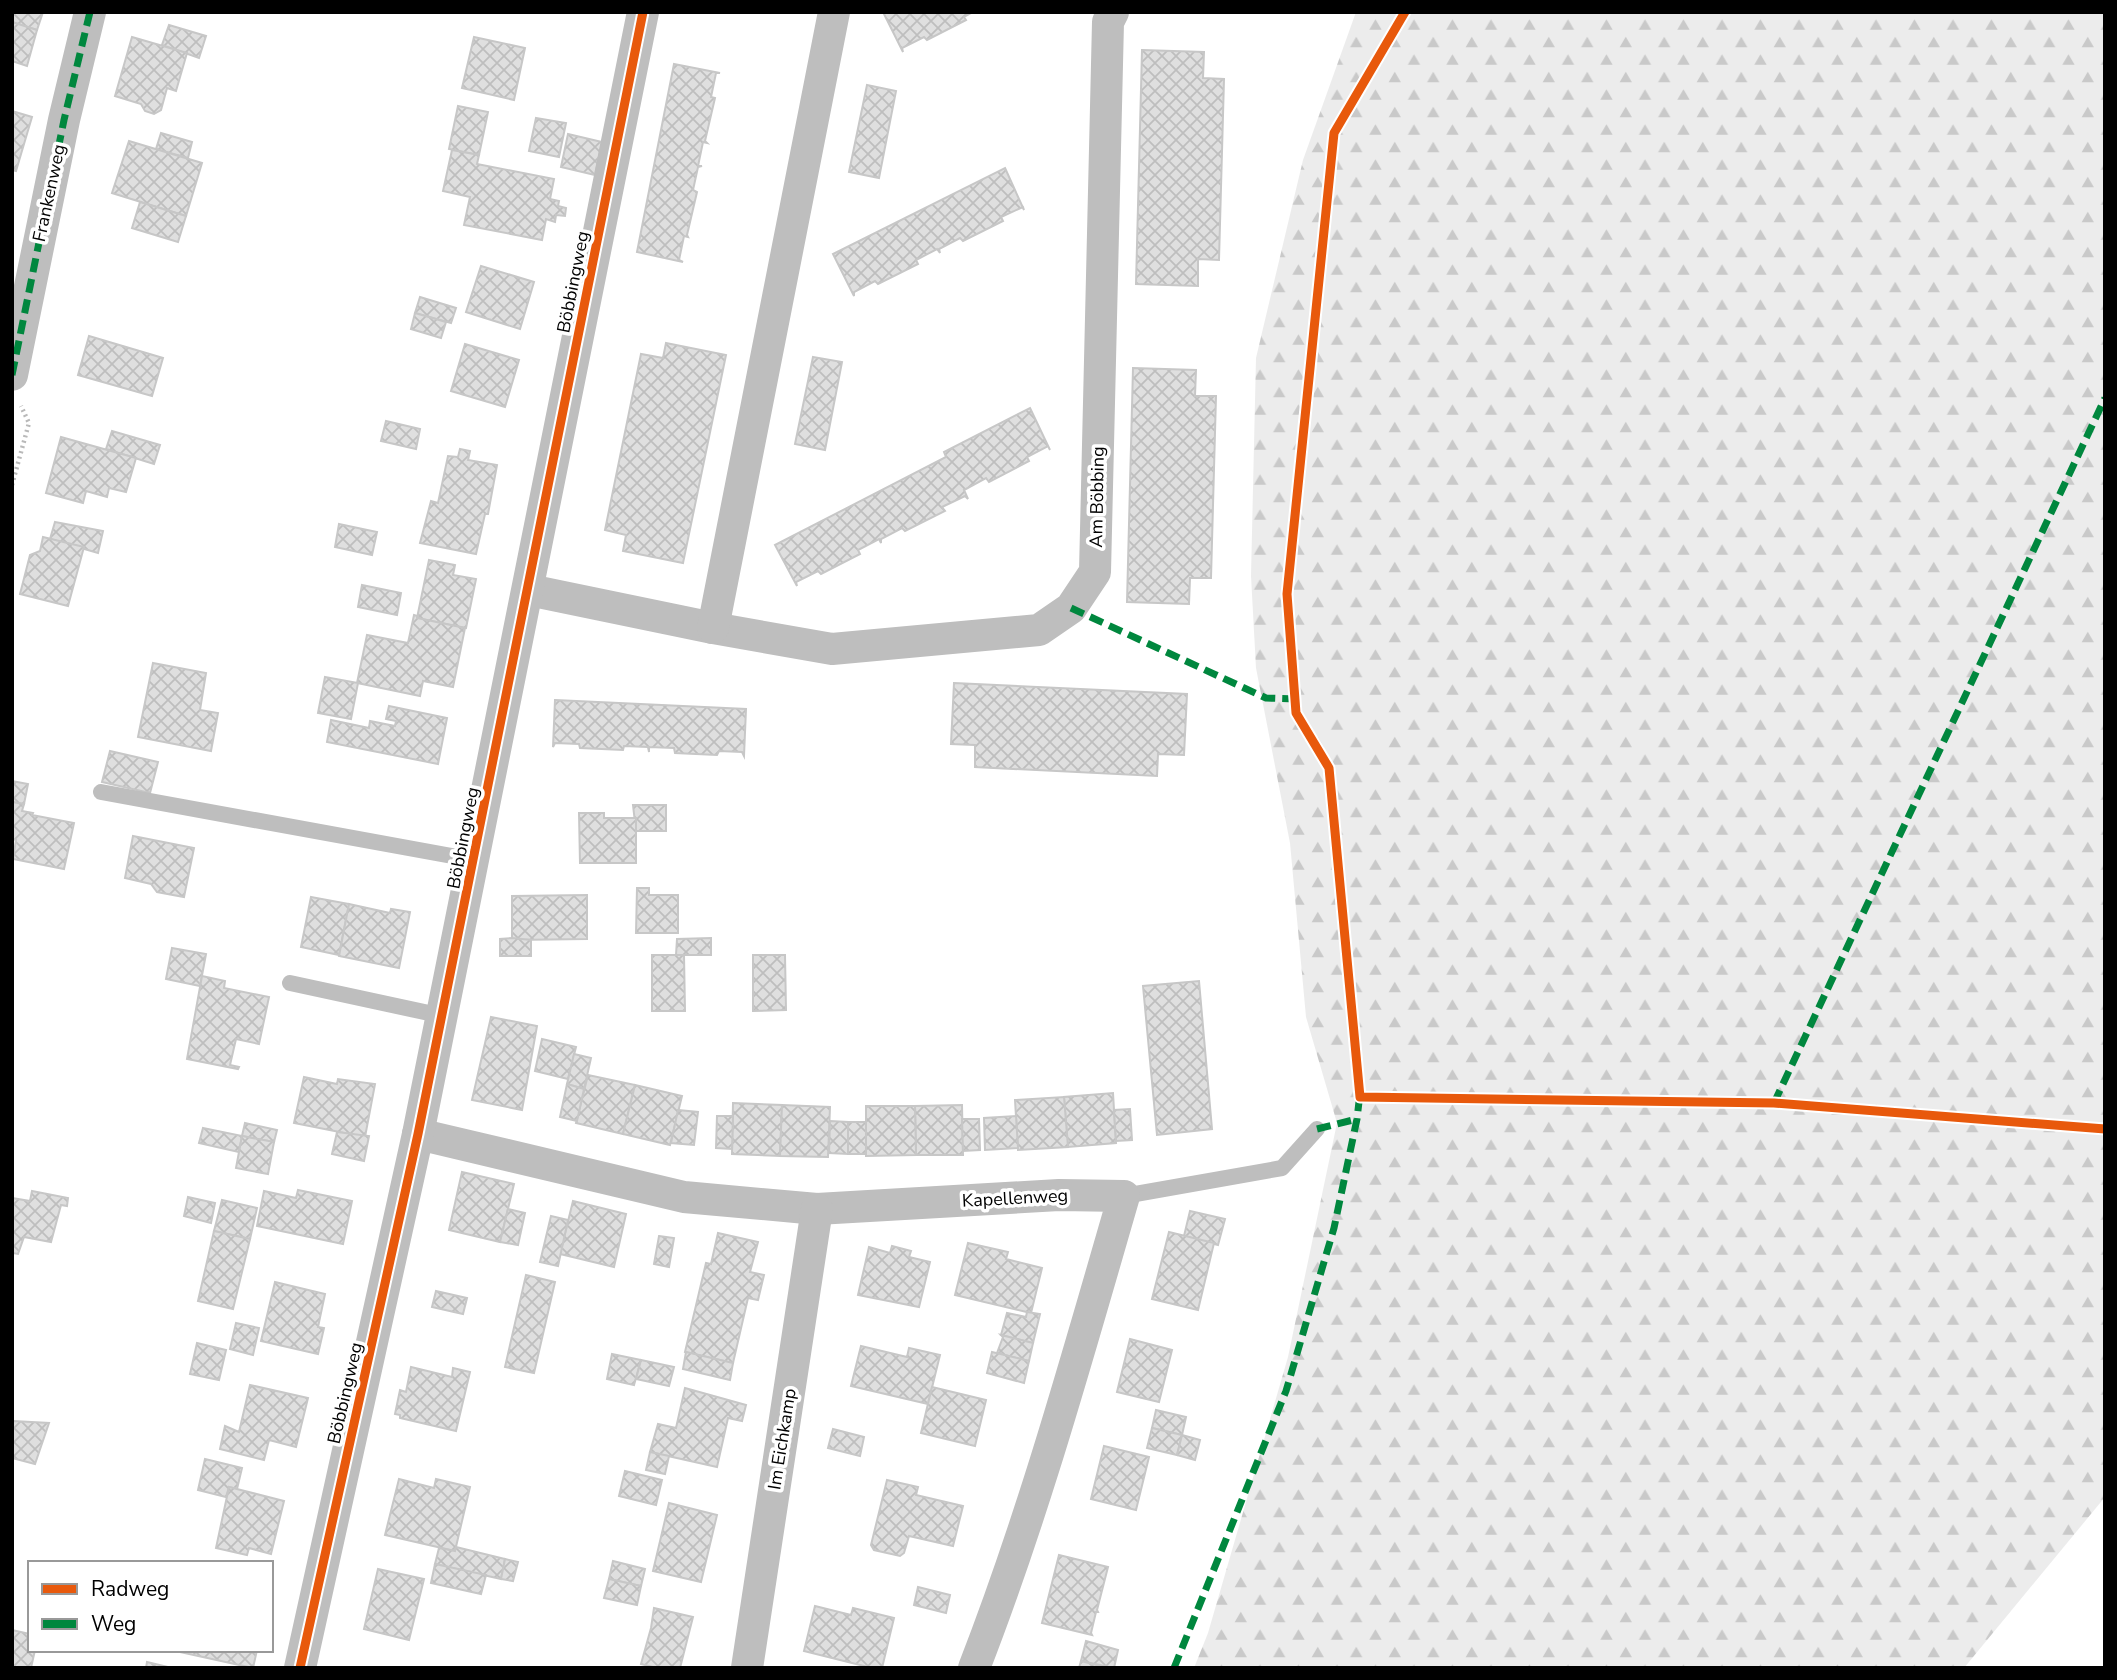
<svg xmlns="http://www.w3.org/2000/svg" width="2117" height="1680" viewBox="0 0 2117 1680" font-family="'Nunito Sans',sans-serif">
  <defs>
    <pattern id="forest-firs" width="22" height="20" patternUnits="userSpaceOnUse" patternTransform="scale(1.75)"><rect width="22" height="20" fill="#ececec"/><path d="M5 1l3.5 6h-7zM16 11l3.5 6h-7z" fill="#c9c9c9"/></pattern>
    <pattern id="building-cross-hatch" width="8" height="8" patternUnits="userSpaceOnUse" patternTransform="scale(1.75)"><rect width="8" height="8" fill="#dfdfdf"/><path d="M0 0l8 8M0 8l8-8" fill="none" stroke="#bebebe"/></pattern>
  </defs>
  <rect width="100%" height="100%" fill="#fff"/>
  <path fill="url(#forest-firs)" d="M1356,12h749v1485l-141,171h-770l14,-35 80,-276 49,-234 -31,-106 -16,-174 -34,-175 -5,-92 5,-218 47,-198z"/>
  <g fill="url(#building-cross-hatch)" stroke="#c7c7c7" stroke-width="2">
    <path d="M12,12h31l-6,18 -25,-8z"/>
    <path d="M883,12h90l-9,5 2,3 -39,20 -3,-3 -22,11 1,4z"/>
    <path d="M12,22l25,8 -10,36 -15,-5z"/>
    <path d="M169,25l37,11 -7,22 -37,-13z"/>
    <path d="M132,37l55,16 -11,38 -9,-3 -6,22 -7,4 -9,-3 -4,-7 -26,-8z"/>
    <path d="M474,37l51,11 -11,52 -52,-12z"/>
    <path d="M1142,50l62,2 -1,26 21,1 -5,181 -21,-1v27l-62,-2z"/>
    <path d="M674,64l46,9h-4l-5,24 4,1 -10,43 2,2 -4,-1 -5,24h4l-4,1 -5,23 4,2 -10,43 1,2 -4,-1 -5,24 4,2 -46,-10z"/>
    <path d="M867,85l29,6 -17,87 -30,-6z"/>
    <path d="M458,106l30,6 -9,43 -30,-6z"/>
    <path d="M12,111l20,6 -16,54 -4,-1z"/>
    <path d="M536,118l30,5 -7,34 -30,-6z"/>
    <path d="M161,133l31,9 -4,16 -32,-9z"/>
    <path d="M568,134l34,8 -7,33 -34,-8z"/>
    <path d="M129,141l73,22 -16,53 -74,-23z"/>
    <path d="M452,150l27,5 -2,9 77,15 -4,20 9,2 -1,5 8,2 -1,8 -9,-1 -1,7 -9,-3 -4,21 -78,-15 6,-28 -27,-6z"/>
    <path d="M1005,168l19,42 -1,-3 -22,10 2,4 -40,20 -3,-3 -21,11 1,4 -3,-4 -21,11 2,4 -40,20 -3,-3 -21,11v4l-21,-42z"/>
    <path d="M140,202l46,14 -8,26 -46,-14z"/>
    <path d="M481,266l53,16 -14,47 -54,-17z"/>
    <path d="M420,297l36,11 -5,15 -36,-10z"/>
    <path d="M415,313l31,9 -5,16 -30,-9z"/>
    <path d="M89,336l74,22 -11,38 -74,-21z"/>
    <path d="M666,343l60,12 -43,208 -60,-12 3,-16 -21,-5 36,-176 22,4z"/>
    <path d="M465,344l54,16 -14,47 -54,-16z"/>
    <path d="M813,357l29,5 -17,88 -30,-6z"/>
    <path d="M1133,368l63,2 -1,26h21l-5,182h-21l-1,26 -62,-2z"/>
    <path d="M1030,408l20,42 -2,-4 -21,11 2,4 -40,21 -3,-4 -22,12 4,9 -3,-3 -23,11 3,4 -40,20 -3,-3 -21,11v4l-2,-4 -21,11 2,4 -39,20 -3,-3 -22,11 1,4 -22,-41 171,-88 -2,-5z"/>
    <path d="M386,421l34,8 -4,20 -35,-8z"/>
    <path d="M112,431l48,14 -6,19 -48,-15z"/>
    <path d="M61,437l75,21 -10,34 -17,-4 -2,9 -21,-6 -3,12 -37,-10z"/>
    <path d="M460,449l10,2 -2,9 29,5 -9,49h-3l-9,40 -56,-11 11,-42 7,2 10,-47 10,1z"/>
    <path d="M55,522l48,9 -5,22 -48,-14z"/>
    <path d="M339,524l38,8 -5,23 -37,-8z"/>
    <path d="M43,537l41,10 -16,59 -48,-12 10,-39 10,-4z"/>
    <path d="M429,560l26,5 -2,10 23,4 -10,49 -49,-10z"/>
    <path d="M362,585l39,8 -4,22 -39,-8z"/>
    <path d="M414,615l3,1v2l48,10 -12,59 -30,-6 -3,15 -63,-13 10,-48 41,8z"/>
    <path d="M153,663l53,10 -6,37 18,3 -7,38 -73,-14z"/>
    <path d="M325,677l33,6 -7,36 -33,-6z"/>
    <path d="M954,683l233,11 -3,61 -26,-1 -1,22 -182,-9v-22l-24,-1z"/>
    <path d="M555,700l191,9 -2,47 -2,-4 -23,-1 -2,4 -42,-2 -1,-5 -25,-1v5l-1,-5 -24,-1 -1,4 -43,-2 -1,-4 -24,-1 -2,4z"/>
    <path d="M389,706l58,12 -9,46 -111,-22 4,-22 38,8 1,-7 25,5 1,-5 -10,-2z"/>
    <path d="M110,751l48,11 -8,31 -48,-11z"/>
    <path d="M12,781l16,3 -4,20 -12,-2z"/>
    <path d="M12,802l12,2 -2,7 11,2 -1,2 42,8 -10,46 -51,-10 3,-19 -4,-1z"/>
    <path d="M633,805h33v26h-30z"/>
    <path d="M579,813h25v5h32v45h-56z"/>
    <path d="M133,836l61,12 -10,49 -27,-5 -6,-8 -26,-6z"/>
    <path d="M637,888h12v7h29v38h-42z"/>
    <path d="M587,895v44l-75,1v-44z"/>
    <path d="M311,897l38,7 -10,51 -38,-8z"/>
    <path d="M349,904l41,9 1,-4 19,3 -11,56 -60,-12z"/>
    <path d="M512,938l19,2v16h-31v-17z"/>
    <path d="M711,938v17h-35l1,-16z"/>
    <path d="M172,948l34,6 -6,32 -34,-7z"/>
    <path d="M652,955h32l1,56h-33z"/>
    <path d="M753,955h32l1,55 -33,1z"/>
    <path d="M202,976l23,5 -1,7 45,9 -10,47 -23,-5 -6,26 9,2 -1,2 -51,-10z"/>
    <path d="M1199,981l13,148 -55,6 -14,-149z"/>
    <path d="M491,1017l46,9 -15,84 -50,-10z"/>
    <path d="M542,1039l34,8 -8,32 -33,-8z"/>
    <path d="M574,1054l17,4 -7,31 -17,-5z"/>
    <path d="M588,1075l47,10 -12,49 -47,-11z"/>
    <path d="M304,1077l33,7 1,-5 37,5 -10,53 -71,-14z"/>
    <path d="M567,1084l17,5 -7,32 -17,-4z"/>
    <path d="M635,1085l47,11 -12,49 -47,-11z"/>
    <path d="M1113,1093l3,50 -48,4 -4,-50z"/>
    <path d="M1064,1097l4,50 -50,3 -3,-50z"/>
    <path d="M733,1103l49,2 -2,51 -48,-2z"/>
    <path d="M782,1105l48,2 -2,50 -48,-1z"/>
    <path d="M962,1105l1,50h-47l-1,-49z"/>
    <path d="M866,1106h49l1,49 -50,1z"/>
    <path d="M1130,1109l2,31 -16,1 -2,-31z"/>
    <path d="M678,1110l20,2 -4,33 -23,-2z"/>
    <path d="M717,1116h16l-1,33 -16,-1z"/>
    <path d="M1016,1116l2,32 -33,2 -1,-32z"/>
    <path d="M962,1119h17l1,31 -17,1z"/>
    <path d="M830,1121l18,1v32l-19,-1z"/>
    <rect x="848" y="1122" width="18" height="32"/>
    <path d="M245,1123l32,7 -3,12 -32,-6z"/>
    <path d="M203,1128l39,8 -3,16 -40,-9z"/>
    <path d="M337,1132l32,4 -5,25 -32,-7z"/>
    <path d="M242,1136l32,6 -6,32 -32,-6z"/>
    <path d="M462,1172l52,12 -14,58 -51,-12z"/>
    <path d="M298,1190l54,11 -9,43 -86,-18 7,-35 32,7z"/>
    <path d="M32,1191l36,7 -1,8 -6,-1 -10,37 -27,-5 -6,17 -6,-1v-55l18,3z"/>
    <path d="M188,1197l27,6 -4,20 -27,-7z"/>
    <path d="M222,1200l35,8 -7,31 -36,-8z"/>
    <path d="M573,1201l53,13 -12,53 -54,-13z"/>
    <path d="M508,1209l17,4 -7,32 -18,-3z"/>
    <path d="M1190,1211l35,8 -7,26 -34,-9z"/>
    <path d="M551,1216l17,4 -10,46 -18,-4z"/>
    <path d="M214,1231l36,8 -17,70 -35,-8z"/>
    <path d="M1169,1232l45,11 -16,67 -46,-11z"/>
    <path d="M718,1233l40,9 -8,30 14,3 -6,25 -10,-2 -15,65 -48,-11 21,-89 5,1z"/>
    <path d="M659,1236l15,2 -5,29 -15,-3z"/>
    <path d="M968,1243l40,9 -2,7 36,9 -11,45 -76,-18z"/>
    <path d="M892,1246l19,5 -2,6 21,5 -11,45 -61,-12 11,-48 21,6z"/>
    <path d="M526,1275l29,7 -21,91 -29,-6z"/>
    <path d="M275,1282l50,12 -7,33 6,1 -6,26 -57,-13z"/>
    <path d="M436,1291l31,7 -4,16 -31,-7z"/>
    <path d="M1027,1312l13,2 -7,29 -32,-8 6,-22 19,4z"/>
    <path d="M236,1323l23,5 -6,27 -23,-6z"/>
    <path d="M1001,1335l32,8 -4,18 -32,-8 6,-16z"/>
    <path d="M1130,1339l42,11 -13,52 -42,-10z"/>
    <path d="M197,1343l29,7 -7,30 -29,-6z"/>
    <path d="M861,1346l46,11 2,-9 31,7 -12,49 -77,-18z"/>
    <path d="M686,1352l47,11 -3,17 -47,-11z"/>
    <path d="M992,1352l37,9 -5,22 -37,-10z"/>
    <path d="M612,1354l29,6 -7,25 -27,-6z"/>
    <path d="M641,1360l33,7 -5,19 -33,-7z"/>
    <path d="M411,1367l41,10 1,-9 17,4 -14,59 -56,-13v-3l-5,-1 5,-24 6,2z"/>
    <path d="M250,1385l58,13 -12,49 -27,-7 -5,20 -44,-11 5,-23 14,6z"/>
    <path d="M932,1387l54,13 -11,46 -54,-13z"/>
    <path d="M685,1388l61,17 -4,16 -14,-3 -11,49 -67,-15 8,-28 18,4z"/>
    <path d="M1156,1410l30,7 -4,18 -30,-7z"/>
    <path d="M13,1421l36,2 -14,41 -23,-6z"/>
    <path d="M1152,1428l30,7 -5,20 -30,-7z"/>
    <path d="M833,1429l31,8 -4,19 -32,-8z"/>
    <path d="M1182,1435l18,5 -5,20 -18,-5z"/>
    <path d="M1104,1446l45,11 -13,53 -45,-11z"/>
    <path d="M650,1452l19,4 -4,18 -19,-4z"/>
    <path d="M205,1459l37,9 -5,21 -8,-2 -3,10 -28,-7z"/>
    <path d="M625,1471l37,9 -6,25 -37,-9z"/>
    <path d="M399,1479l35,9 2,-9 34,8 -15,64 -70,-16z"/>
    <path d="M887,1480l31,7 -2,8 47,11 -10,40 -44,-10 -5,17 -4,3 -26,-6 -3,-5z"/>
    <path d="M229,1487l55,14 -13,53 -22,-6 -2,7 -31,-7z"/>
    <path d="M669,1503l48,12 -16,67 -48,-11z"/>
    <path d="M456,1547l49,12 -4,20 -66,-15 4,-16 16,3z"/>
    <path d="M1059,1555l49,12 -11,43 1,2h-2l-5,21 1,2 -50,-12z"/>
    <path d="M505,1559l13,3 -5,19 -12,-2z"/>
    <path d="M613,1561l32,8 -4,17 -32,-7z"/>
    <path d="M435,1564l51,11 -5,19 -50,-11z"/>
    <path d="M378,1569l46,10 -15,61 -45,-11z"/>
    <path d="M609,1579l32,7 -4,19 -33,-7z"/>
    <path d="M918,1587l32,8 -4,18 -32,-8z"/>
    <path d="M815,1606l36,9 2,-7 41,10 -12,50h-10l-68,-17z"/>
    <path d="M654,1608l39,9 -13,51h-23l-16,-4 10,-36z"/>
    <path d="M12,1630l18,4v16h5l-4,18 -19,-1z"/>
    <path d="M1086,1641l32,9 -4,18 -33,-7z"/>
    <path d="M171,1650h86l-4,18z"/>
    <path d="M1081,1661l27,7h-29z"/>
    <path d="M147,1662l25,6h-26z"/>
  </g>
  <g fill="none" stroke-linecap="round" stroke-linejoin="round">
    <path stroke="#b9b9b9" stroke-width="4.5" stroke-dasharray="2 3.5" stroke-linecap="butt" d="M12,485l17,-62 -8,-17"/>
    <g stroke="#bebebe" stroke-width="16">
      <path d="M101,792l373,68"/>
      <path d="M290,983l153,33"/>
      <path d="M1124,1196l158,-28 35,-39"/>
    </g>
    <g stroke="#bebebe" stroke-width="32">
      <path d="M12,375l52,-255 26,-108"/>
      <path d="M529,590l184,38 119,21 207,-19 32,-22 24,-36 13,-550 5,-10"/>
      <path d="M713,628l121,-616"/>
      <path d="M418,1134l266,63 133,12 242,-14 65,1c-46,158 -90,318 -150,472"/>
      <path d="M300,1668l118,-534 225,-1122"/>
      <path d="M747,1668l70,-459"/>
    </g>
    <g stroke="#00873e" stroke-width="7" stroke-dasharray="14 7" stroke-linecap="butt">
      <path d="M12,375l52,-255 26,-108"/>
      <path d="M1071,608l195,90 29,1"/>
      <path d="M1774,1103l331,-705"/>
      <path d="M1317,1129l40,-10"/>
      <path d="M1174,1668l112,-277 48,-163 23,-109 3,-26"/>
    </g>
    <g stroke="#fff" stroke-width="13">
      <g id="cycleway">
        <path d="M1405,12l-71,121 -47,461 9,119 33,55 31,329 414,6 331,26"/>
        <path d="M300,1668l118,-534 225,-1122"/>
      </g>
    </g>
    <use href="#cycleway" stroke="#e8590c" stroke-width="9"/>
  </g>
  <g text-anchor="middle" stroke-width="7" stroke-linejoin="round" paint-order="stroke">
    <g font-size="18" fill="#000" stroke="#fff">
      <text transform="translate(49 193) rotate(-78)" y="6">Frankenweg</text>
      <text transform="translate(573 282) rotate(-79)" y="6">Böbbingweg</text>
      <text transform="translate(1097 497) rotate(-89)" y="6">Am Böbbing</text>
      <text transform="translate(463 838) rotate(-79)" y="6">Böbbingweg</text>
      <text transform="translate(1015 1198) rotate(-3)" y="6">Kapellenweg</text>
      <text transform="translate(345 1393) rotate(-77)" y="6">Böbbingweg</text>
      <text transform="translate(782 1439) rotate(-81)" y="6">Im Eichkamp</text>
    </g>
  </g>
  <rect width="2117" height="1680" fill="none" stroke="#000000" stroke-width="28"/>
  <rect x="28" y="1561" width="245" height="91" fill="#ffffff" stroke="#999999" stroke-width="2"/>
  <rect x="42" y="1584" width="35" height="10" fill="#e8590c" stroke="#999999" stroke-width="2"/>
  <text x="91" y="1596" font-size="21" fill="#000000">Radweg</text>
  <rect x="42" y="1619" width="35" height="10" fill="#00873e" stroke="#999999" stroke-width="2"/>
  <text x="91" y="1631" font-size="21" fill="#000000">Weg</text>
</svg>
